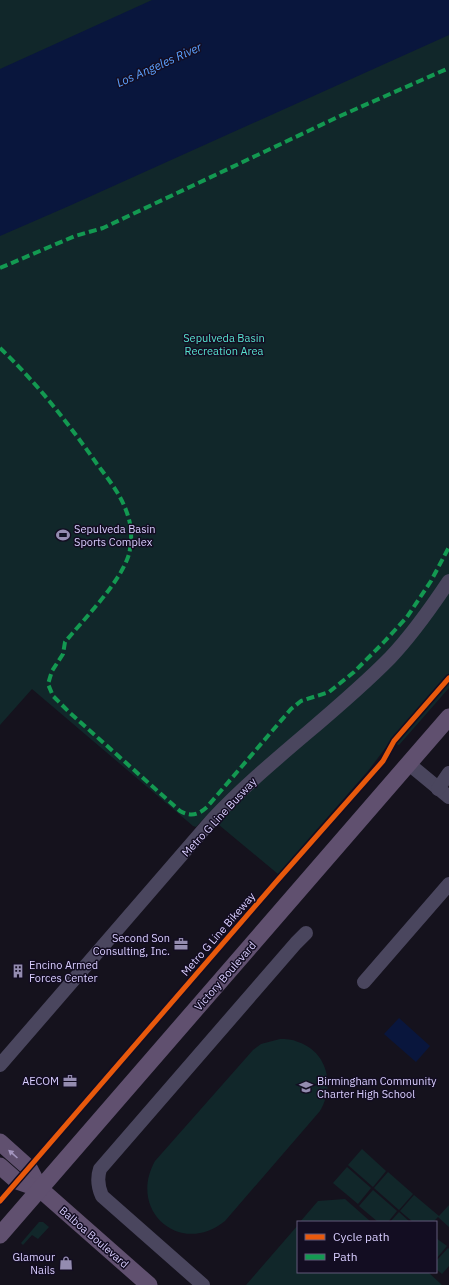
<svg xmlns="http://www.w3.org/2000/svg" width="449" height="1285" viewBox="0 0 449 1285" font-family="'IBM Plex Sans',sans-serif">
  <rect width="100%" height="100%" fill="#15121d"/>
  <g fill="#11272a">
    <path d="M0,0h449v688l-50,57 -9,-3 -22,29 -90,103 -71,-59 -11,12 -3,-1 -161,-137 -32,36z"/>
    <path d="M280,1039c6,0 12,0 18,3 30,10 37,44 22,69l-95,110c-44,36 -98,-10 -70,-60l98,-111 8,-6z"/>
    <path d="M362,1149l24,22 -13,16 -25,-22z"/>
    <path d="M347,1167l24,21 -13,16 -25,-21z"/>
    <path d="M388,1172l25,22 -14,16 -25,-22z"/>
    <path d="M373,1190l24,21 -9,11h-10l-19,-16z"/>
    <path d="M414,1195l25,21 10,-11v22l-11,-10 -5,5h-20l-13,-11z"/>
    <path d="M345,1199l26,23h-71l18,-21z"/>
    <path d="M399,1212l11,10h-20z"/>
    <path d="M39,1222h4l6,5 -11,12 -6,-4 -9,10 -2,-2z"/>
    <path d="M298,1225v47h130l14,13h-196z"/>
    <path d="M436,1238l11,8 -11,13z"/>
    <path d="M448,1248l1,1v17l-7,8 -6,-5v-8z"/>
  </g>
  <g fill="#09163d">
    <path d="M152,0h297v35l-380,171 -69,30v-167z"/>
    <path d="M399,1018l31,28 -14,16 -32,-28z"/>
  </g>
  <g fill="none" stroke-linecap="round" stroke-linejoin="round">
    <g stroke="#4a465e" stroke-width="14">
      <path d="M409,764l40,33"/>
      <path d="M438,789l11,-16"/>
      <path d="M364,982l85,-98"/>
      <path d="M0,1065l211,-244c55,-59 122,-105 179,-163 22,-23 41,-50 59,-77"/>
      <path d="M203,1285l-101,-89c-4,-9 -5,-18 -2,-27l196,-226 10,-10"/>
    </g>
    <g stroke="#60506f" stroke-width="17">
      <path d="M0,1142l29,26 11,21 109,96"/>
      <path d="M0,1166l17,15 23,8"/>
      <path d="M0,1235l449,-518"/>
    </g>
    <g stroke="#139951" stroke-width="4" stroke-dasharray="8 4" stroke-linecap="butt">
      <path d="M0,268l75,-32 28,-8 237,-112 109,-48"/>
      <path d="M0,348c37,35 68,75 97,116 12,16 25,32 31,52 4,12 4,26 1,38 -8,28 -45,65 -64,88l-2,12 -11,17 -4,13 5,12 16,16 111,99c11,6 18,4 27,-4l84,-98 10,-8 28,-9 25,-20 29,-29 24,-26 24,-36 18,-34"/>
    </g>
    <g stroke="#130d22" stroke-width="8">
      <path id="cycleway" d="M0,1201l276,-319 107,-121 11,-20 55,-63"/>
    </g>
    <use href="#cycleway" stroke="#e8590c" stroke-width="5"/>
  </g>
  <defs><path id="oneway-solid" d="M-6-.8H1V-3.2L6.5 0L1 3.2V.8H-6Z"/></defs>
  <use fill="#a395be" href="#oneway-solid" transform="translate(13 1154) rotate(-138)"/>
  <defs>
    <g id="stadium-bare" transform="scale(1.08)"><path d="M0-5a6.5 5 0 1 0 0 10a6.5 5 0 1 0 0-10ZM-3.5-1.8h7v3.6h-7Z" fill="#948cb0" stroke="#130d22" stroke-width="2.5" paint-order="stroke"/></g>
    <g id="office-bare" transform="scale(1.08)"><path d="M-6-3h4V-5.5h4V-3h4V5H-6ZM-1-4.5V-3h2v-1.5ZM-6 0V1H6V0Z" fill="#948cb0" stroke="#130d22" stroke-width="2.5" paint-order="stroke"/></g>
    <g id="building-bare" transform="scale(1.08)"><path d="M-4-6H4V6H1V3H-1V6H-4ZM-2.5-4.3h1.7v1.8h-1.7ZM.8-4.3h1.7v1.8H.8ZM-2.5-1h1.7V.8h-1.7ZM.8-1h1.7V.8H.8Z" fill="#948cb0" stroke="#130d22" stroke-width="2.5" paint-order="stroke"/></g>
    <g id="school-bare" transform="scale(1.08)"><path d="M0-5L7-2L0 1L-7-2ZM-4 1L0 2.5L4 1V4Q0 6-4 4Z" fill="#948cb0" stroke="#130d22" stroke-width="2.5" paint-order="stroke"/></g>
    <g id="shop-bare" transform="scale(1.08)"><path d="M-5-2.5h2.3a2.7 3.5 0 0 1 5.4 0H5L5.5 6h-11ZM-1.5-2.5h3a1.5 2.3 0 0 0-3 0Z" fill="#948cb0" stroke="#130d22" stroke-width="2.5" paint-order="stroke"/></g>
  </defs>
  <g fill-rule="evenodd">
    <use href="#stadium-bare" x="63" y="535"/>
    <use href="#office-bare" x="181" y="944"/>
    <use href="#building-bare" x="18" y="971"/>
    <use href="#office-bare" x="70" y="1081"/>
    <use href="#school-bare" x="306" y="1087"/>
    <use href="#shop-bare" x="66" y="1263"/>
  </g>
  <g text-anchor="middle" stroke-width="3" stroke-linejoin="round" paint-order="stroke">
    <g font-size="11" fill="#57e2ce" stroke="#130d22">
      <text x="224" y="342">Sepulveda Basin<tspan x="224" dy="13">Recreation Area</tspan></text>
    </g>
    <g font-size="11" fill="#d9ceff" stroke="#130d22" text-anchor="start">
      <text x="74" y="533">Sepulveda Basin<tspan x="74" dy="13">Sports Complex</tspan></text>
      <text x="170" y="942" text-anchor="end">Second Son<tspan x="170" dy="13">Consulting, Inc.</tspan></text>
      <text x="29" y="969">Encino Armed<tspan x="29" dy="13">Forces Center</tspan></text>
      <text x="59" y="1085" text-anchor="end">AECOM</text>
      <text x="317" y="1085">Birmingham Community<tspan x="317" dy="13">Charter High School</tspan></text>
      <text x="55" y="1261" text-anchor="end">Glamour<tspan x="55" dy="13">Nails</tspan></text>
    </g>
    <g font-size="11" fill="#d9ceff" stroke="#130d22">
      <text transform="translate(219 817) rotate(-47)" y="4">Metro G Line Busway</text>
      <text transform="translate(218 934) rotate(-49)" y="4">Metro G Line Bikeway</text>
      <text transform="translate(225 976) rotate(-49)" y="4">Victory Boulevard</text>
      <text transform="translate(94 1237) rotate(41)" y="4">Balboa Boulevard</text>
    </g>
    <g font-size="12" font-style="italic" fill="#5ca2ff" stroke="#130d22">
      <text transform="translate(159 65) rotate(-24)" y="4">Los Angeles River</text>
    </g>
  </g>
  <rect x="297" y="1221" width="140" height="52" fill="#130d22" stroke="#625a7a"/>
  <rect x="305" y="1234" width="20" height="6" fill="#e8590c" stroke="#625a7a"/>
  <text x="333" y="1241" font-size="12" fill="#d9ceff">Cycle path</text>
  <rect x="305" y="1254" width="20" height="6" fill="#139951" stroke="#625a7a"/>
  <text x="333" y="1261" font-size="12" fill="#d9ceff">Path</text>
</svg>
